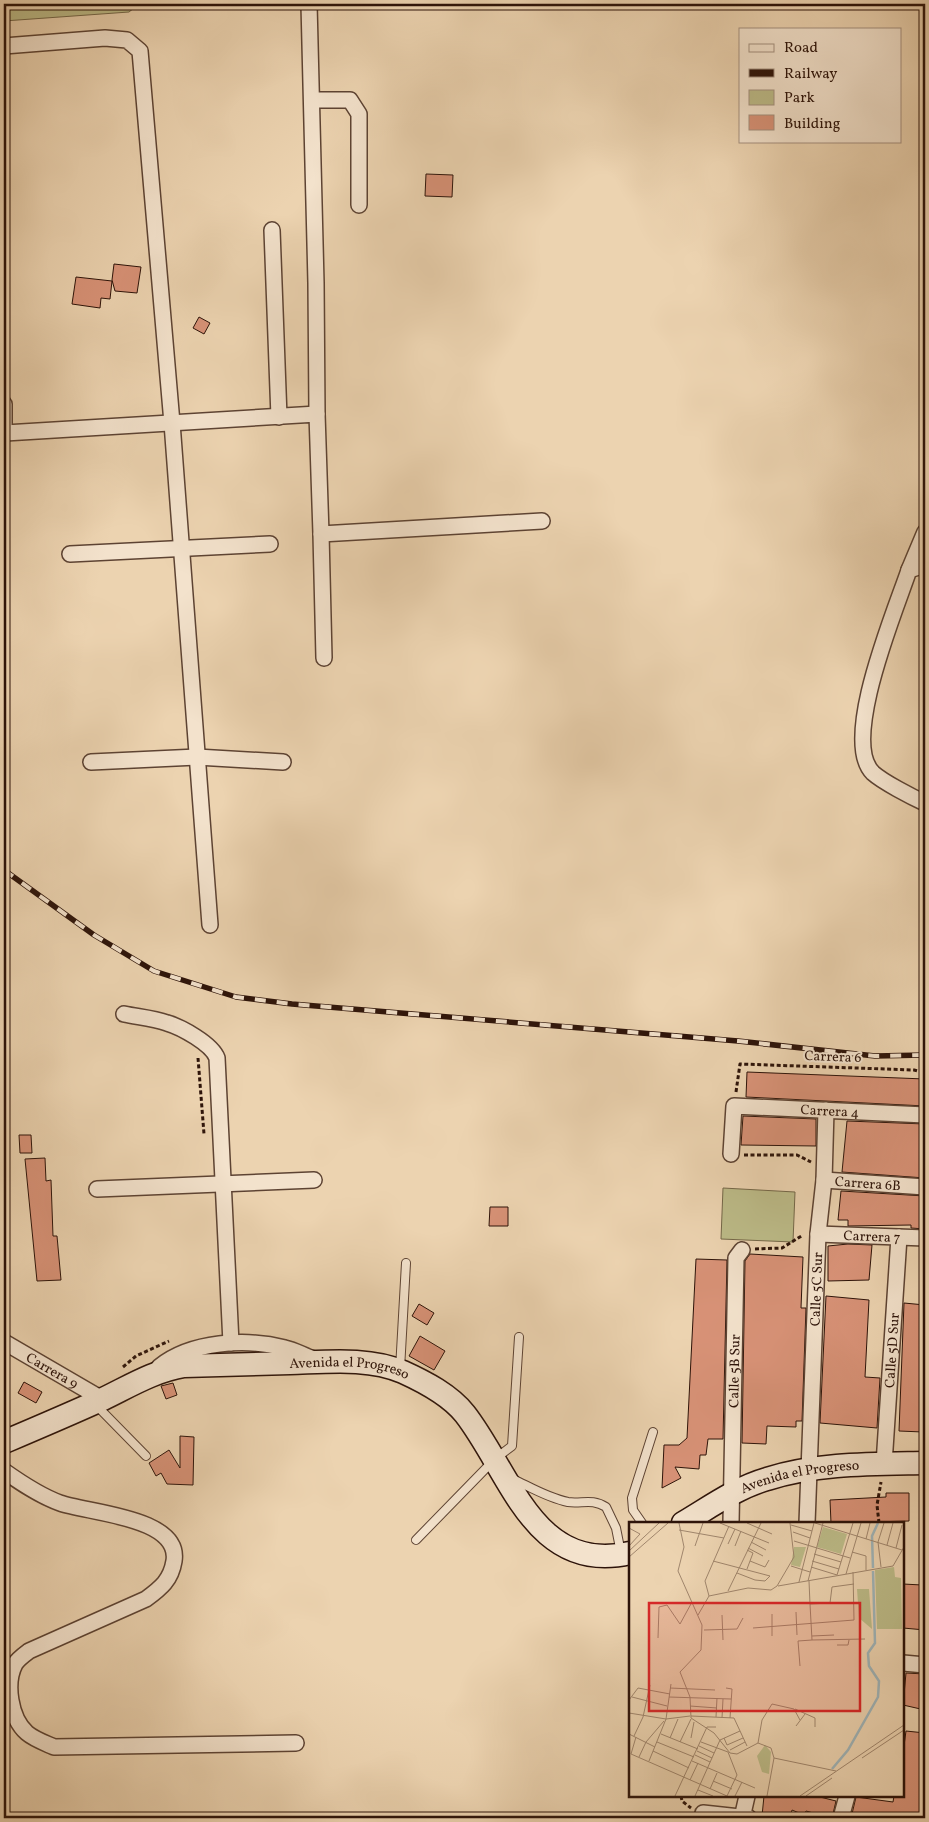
<svg xmlns="http://www.w3.org/2000/svg" width="929" height="1822" viewBox="0 0 929 1822" font-family="Vollkorn,serif">
  <rect width="100%" height="100%" fill="#ecd3b0"/>
  <filter id="stains"><feTurbulence type="fractalNoise" baseFrequency=".004" numOctaves="4"/><feColorMatrix values="0 0 0 0 .2 0 0 0 0 .09 0 0 0 0 .02 0 0 0 .5 -.17"/></filter>
  <radialGradient id="worn" r=".72"><stop offset=".6" stop-color="#630" stop-opacity="0"/><stop offset="1" stop-color="#630" stop-opacity=".3"/></radialGradient>
  <g fill="#bcbb88" stroke="#746748">
    <path d="M4,4h135l-10,8 -125,9z"/>
    <path d="M723,1188l72,4 -2,50 -72,-3z"/>
  </g>
  <g fill="#d89277" stroke="#2d1309">
    <path d="M426,174l27,1 -1,22 -27,-1z"/>
    <path d="M114,264l27,3 -4,26 -22,-2 -3,-11z"/>
    <path d="M76,277l36,4 -2,18 -9,-1 -1,10 -28,-4z"/>
    <path d="M199,317l11,6 -6,11 -11,-6z"/>
    <path d="M747,1072l178,7v27l-179,-9z"/>
    <path d="M743,1116l73,3v27l-75,-1z"/>
    <path d="M847,1121l78,3v54l-83,-6z"/>
    <path d="M19,1135h12l1,18h-12z"/>
    <path d="M45,1158l1,23 5,-1 2,56h4l4,44 -24,1 -12,-122z"/>
    <path d="M841,1191l84,5v33l-14,-1v-3l-63,1v-6h-10z"/>
    <path d="M490,1207h18v19h-19z"/>
    <path d="M848,1244l24,1 -3,35 -41,1v-35z"/>
    <path d="M750,1254l53,3 -2,51h5l-4,113h-6v6l-29,-1 -1,18 -24,-1 3,-182z"/>
    <path d="M696,1259l31,1 -4,179h-15l-2,16h-6l-1,14 -24,-2 6,11 -19,10 2,-43h15l8,-7z"/>
    <path d="M826,1296l43,4 -4,77 15,1 -3,50 -57,-5z"/>
    <path d="M904,1303l21,2v113h-2v14l-24,-1z"/>
    <path d="M419,1304l15,9 -7,12 -15,-9z"/>
    <path d="M420,1336l25,15 -11,19 -25,-14z"/>
    <path d="M24,1382l18,10 -6,11 -18,-10z"/>
    <path d="M173,1383l4,12 -11,4 -5,-13z"/>
    <path d="M180,1436l14,1 -1,48 -26,-1 -6,-11 -5,3 -7,-13 20,-13 11,18z"/>
    <path d="M886,1493h23v28l-78,2 -1,-23 56,-3z"/>
    <path d="M903,1584l19,1 -2,31 5,1v13l-22,-2z"/>
    <path d="M906,1673l19,1v36l-22,-5z"/>
    <path d="M906,1731l19,2v85h-16l-24,-5 1,5h-35l5,-21 37,5 1,-6h9v-43z"/>
    <path d="M764,1796h52l20,5 -4,17 -26,-7 -2,4 -12,-5 -2,8 -28,-2z"/>
  </g>
  <g fill="none" stroke-linecap="round" stroke-linejoin="round">
    <g stroke="#5d4333" stroke-width="10">
      <g id="service">
        <path d="M400,1369l6,-106"/>
        <path d="M95,1404l51,52"/>
        <path d="M513,1479c17,8 35,19 55,23 14,2 24,-4 38,5l10,21 5,25"/>
        <path d="M642,1523l-9,-13 -1,-12 21,-66"/>
        <path d="M416,1540l79,-81 17,-13 7,-109"/>
      </g>
    </g>
    <g stroke="#5d4333" stroke-width="18">
      <g id="minor">
        <path d="M309,4l7,279 1,131"/>
        <path d="M4,46l101,-8 22,2 13,11 32,372 38,502"/>
        <path d="M312,100h38l9,14v91"/>
        <path d="M272,230l7,187"/>
        <path d="M4,404v29"/>
        <path d="M5,433l312,-19 4,120 221,-13"/>
        <path d="M321,534l3,124"/>
        <path d="M70,554l200,-10"/>
        <path d="M925,565l-16,5c-13,39 -69,171 -36,203 10,9 39,24 52,30"/>
        <path d="M909,570l16,-38"/>
        <path d="M91,762l106,-5 86,5"/>
        <path d="M124,1014c14,3 29,4 43,9 14,4 45,21 50,35l14,285"/>
        <path id="s1" d="M731,1154l3,-48 191,9"/>
        <path id="s2" d="M824,1180l101,7"/>
        <path d="M97,1189l217,-9"/>
        <path id="s3" d="M818,1234l107,4"/>
        <path id="s4" d="M4,1342l98,57"/>
        <path d="M159,1367c32,-26 87,-29 126,-19 10,2 19,8 29,11"/>
        <path id="s5" d="M884,1464l15,-227"/>
        <path d="M4,1471c17,12 36,25 56,32 28,10 121,14 114,58 -3,19 -13,27 -28,38l-117,52c-4,3 -11,8 -14,13 -10,19 -5,54 12,69 7,6 18,10 27,14l242,-4"/>
        <path id="s6" d="M731,1523l5,-265 6,-8"/>
        <path id="s7" d="M807,1523l11,-289 6,-54 2,-70"/>
        <path d="M903,1663l22,2"/>
        <path d="M703,1813l46,5"/>
        <path d="M742,1818l5,-22"/>
        <path d="M841,1818l6,-22"/>
      </g>
    </g>
    <g stroke="#2d1309" stroke-width="25">
      <g id="secondary">
        <path id="s8" d="M4,1442c33,-14 66,-28 99,-43 27,-13 51,-28 81,-33 36,-1 71,-2 106,-3 36,-1 79,-6 113,9 22,10 47,23 62,42 46,59 69,161 165,139"/>
        <path id="s9" d="M683,1523c27,-16 53,-35 84,-44 50,-16 106,-15 158,-16"/>
      </g>
    </g>
    <g stroke="#2d1309" stroke-width="3" stroke-dasharray="4 2.5" stroke-linecap="butt">
      <path d="M198,1058l6,76"/>
      <path d="M736,1092l4,-28 174,6 11,3"/>
      <path d="M744,1155h53l14,7"/>
      <path d="M755,1249l27,-1 21,-13"/>
      <path d="M123,1367l13,-11 33,-15"/>
      <path d="M879,1523l-2,-18 4,-23"/>
      <path d="M681,1796l1,5 9,7"/>
    </g>
    <use href="#service" stroke="#f3e2cc" stroke-width="8"/>
    <use href="#minor" stroke="#f3e2cc" stroke-width="15"/>
    <use href="#secondary" stroke="#f3e2cc" stroke-width="22"/>
    <g stroke="#2d1309" stroke-width="5.5">
      <path id="rail" d="M4,870l90,65 60,36 82,26 56,7 446,37 137,15 50,-1"/>
    </g>
    <use href="#rail" stroke="#f3e2cc" stroke-width="4" stroke-dasharray="11" stroke-linecap="butt"/>
  </g>
  <g text-anchor="middle" stroke-width="4" stroke-linejoin="round" paint-order="stroke">
    <g font-size="14" fill="#2d1309" stroke="#f3e2cc">
      <text transform="translate(833 1056) rotate(2)" y="5">Carrera 6</text>
      <text dy="5" stroke="none"><textPath href="#s1" startOffset="144">Carrera 4</textPath></text>
      <text dy="5" stroke="none"><textPath href="#s2" startOffset="44">Carrera 6B</textPath></text>
      <text dy="5" stroke="none"><textPath href="#s3" startOffset="54">Carrera 7</textPath></text>
      <text dy="5" stroke="none"><textPath href="#s7" startOffset="234">Calle 5C Sur</textPath></text>
      <text dy="5" stroke="none"><textPath href="#s5" startOffset="114">Calle 5D Sur</textPath></text>
      <text dy="5" stroke="none"><textPath href="#s4" startOffset="56">Carrera 9</textPath></text>
      <text dy="5" stroke="none"><textPath href="#s8" startOffset="362">Avenida el Progreso</textPath></text>
      <text dy="5" stroke="none"><textPath href="#s6" startOffset="152">Calle 5B Sur</textPath></text>
      <text dy="5" stroke="none"><textPath href="#s9" startOffset="128">Avenida el Progreso</textPath></text>
    </g>
  </g>
  <g transform="translate(629 1522)">
    <rect width="275" height="275" fill="#ecd3b0"/>
    <path d="M194,5l24,7 -6,20 -24,-7zM165,25h12l-6,20 -9,-2zM265,45l1,10 6,1 1,51h-25l-2,-59zM228,67h12l3,40 -13,-11zM136,223l6,7 -2,22 -7,-2 -5,-16z" fill="#bcbb88"/>
    <path fill="none" stroke="#9fb4b8" stroke-width="2.5" d="M244,46l-1,-32 6,-13M203,247l16,-19 30,-53 1,-16 -10,-15 -1,-13 7,-10 -2,-72"/>
    <path fill="none" stroke="#a0866d" stroke-width="1" d="M50,1l5,24 -6,24 24,54 -1,25 -21,22 10,25 1,21 23,15 16,20 7,1 21,-11 13,5 3,10 -7,38M91,1l49,20M118,1l25,11M186,1l87,27M162,3l21,6M0,6l11,6 -11,12M50,8l45,8M164,10l17,6M237,17l4,-16M165,19l56,17M122,20l15,8M99,22l7,-15M258,23l6,-22M66,24l8,-23M106,24l6,-15M119,26l15,8M267,26l6,-23M0,29l30,-28M223,30l14,4v14M185,32l27,8M0,35l39,-34M84,39l57,15 -5,5 -10,-1 -18,-7M121,39l15,6 4,-7M183,39l27,8M162,44l19,6M182,45l26,8 16,-52M252,45l-3,-25 6,-19M118,47l6,-16 -6,-3M217,52l15,-51M179,59l15,-58M180,59l1,23 20,-1 2,-16 22,-3M170,60l15,-59M149,64l115,-20 11,-19M99,69l33,-68M80,74l39,-8 23,2 6,-4 17,-29 -4,-34M80,74l-4,-15 24,-55M167,90l1,23M69,93l11,-19M93,93l1,25M124,106l101,-8 -1,-48M75,108l33,-1 6,-11M143,114v-22M183,114l22,-1M29,116l1,-31 8,-2 13,19 12,-22M183,118l53,-1M208,123h11l1,-5M171,144l-2,-25 14,-1 -2,-36M41,166l45,2M97,166l6,1 -2,29M3,175l35,9M40,175l62,2M0,178l9,-12 32,6M61,184l27,2M166,187l20,9v9M0,191l37,6 24,-3M62,194l43,2 13,28M87,195l1,-19M93,196l1,-19M167,204l9,-12M0,212l26,13M32,212l37,15M5,214l9,-19 7,-32M7,215l-5,17 96,42M41,216l8,-19M62,216l3,-16M95,216l3,7 16,-7M28,220l37,15M51,220l11,-23M72,220l27,10 9,23 -10,21M129,221l4,-23 10,-16 22,5 6,11M70,224l15,7M101,228l15,-8M24,229l36,17M68,229l15,7M66,233l15,7M10,235l7,-15 18,-21M145,236l62,13M233,236l42,-28M20,239l17,-42 5,-35M63,239l63,27M61,258l8,-17M84,259l19,8M81,267l7,-16M69,268l15,6M46,274l32,-69h9M66,274l25,-56 20,-9M106,274l7,-14M171,274l104,-71M177,274l26,-18"/>
    <path fill="#d62828" fill-opacity="0.15" stroke="#d62828" stroke-width="2.5" d="M20,81h211v108h-211z"/>
    <rect width="275" height="275" fill="none" stroke="#2d1309" stroke-width="2.5"/>
  </g>
  <rect width="929" height="1822" fill="none" stroke="#ecd3b0" stroke-width="20"/>
  <rect x="5" y="5" width="919" height="1812" fill="none" stroke="#2d1309" stroke-width="2.5"/>
  <rect x="10" y="10" width="909" height="1802" fill="none" stroke="#2d1309"/>
  <rect x="739" y="28" width="162" height="115" fill="#f3e2cc" stroke="#a48f7e"/>
  <rect x="749" y="44" width="25" height="8" fill="#f3e2cc" stroke="#a48f7e"/>
  <text x="784" y="52" font-size="15" fill="#2d1309">Road</text>
  <rect x="749" y="69" width="25" height="8" fill="#2d1309" stroke="#a48f7e"/>
  <text x="784" y="78" font-size="15" fill="#2d1309">Railway</text>
  <rect x="749" y="90" width="25" height="15" fill="#bcbb88" stroke="#a48f7e"/>
  <text x="784" y="102" font-size="15" fill="#2d1309">Park</text>
  <rect x="749" y="115" width="25" height="15" fill="#d89277" stroke="#a48f7e"/>
  <text x="784" y="128" font-size="15" fill="#2d1309">Building</text>
  <rect width="100%" height="100%" filter="url(#stains)"/>
  <rect width="100%" height="100%" fill="url(#worn)"/>
</svg>
